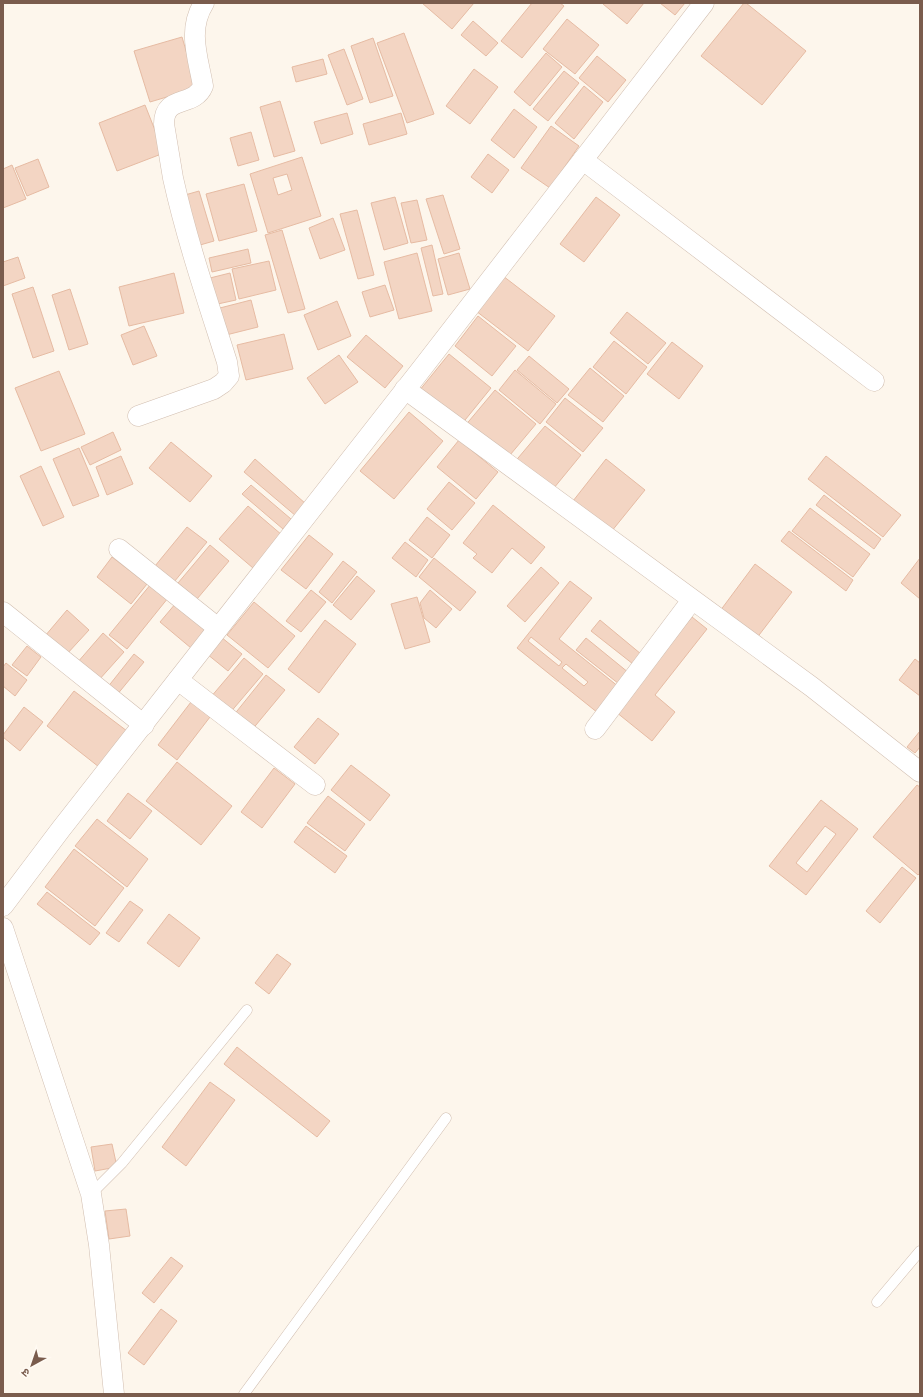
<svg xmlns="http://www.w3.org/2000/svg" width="923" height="1397" viewBox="0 0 923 1397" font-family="'Noto Sans','Noto Sans Devanagari',sans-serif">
  <rect width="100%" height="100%" fill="#fdf6ec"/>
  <g fill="#f3d5c3" stroke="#e6bba3" fill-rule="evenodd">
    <path d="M422,3h52l-22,26z"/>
    <path d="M532,3h28l4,3 -42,52 -21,-17z"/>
    <path d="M604,3h40l-17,21 -24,-20z"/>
    <path d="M660,3h25l-10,12z"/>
    <path d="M744,3h2l60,48 -44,54 -61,-49z"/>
    <path d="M567,19l32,26 -24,29 -32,-25z"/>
    <path d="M473,21l25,22 -12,13 -25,-21z"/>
    <path d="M404,33l30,81 -27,9 -30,-80z"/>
    <path d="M182,37l15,51 -47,14 -16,-51z"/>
    <path d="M373,38l20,58 -23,7 -19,-57z"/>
    <path d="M344,49l19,50 -16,6 -19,-50z"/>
    <path d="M546,53l16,14 -32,39 -16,-14z"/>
    <path d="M597,56l29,24 -18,22 -29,-24z"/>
    <path d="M323,59l4,15 -31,8 -4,-15z"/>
    <path d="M474,69l24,18 -28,37 -24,-18z"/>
    <path d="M564,71l15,12 -31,38 -15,-12z"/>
    <path d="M584,86l19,16 -29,37 -19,-16z"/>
    <path d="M280,101l15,50 -21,6 -14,-50z"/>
    <path d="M145,105l19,48 -47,18 -18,-48z"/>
    <path d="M514,109l23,18 -23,31 -23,-18z"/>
    <path d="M347,113l6,21 -32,10 -7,-22z"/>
    <path d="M401,113l6,21 -38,11 -6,-21z"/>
    <path d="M551,126l28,20 -29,42 -29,-20z"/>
    <path d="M251,132l8,28 -21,6 -8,-28z"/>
    <path d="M488,154l21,16 -17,23 -21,-16z"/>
    <path d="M302,157l19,59 -53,17 -18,-59zM287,174l5,16 -14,5 -5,-17z"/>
    <path d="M38,159l11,28 -22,9 -12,-28z"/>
    <path d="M12,165l14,34 -23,9v-39z"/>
    <path d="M244,184l13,47 -38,10 -13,-47z"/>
    <path d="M199,191l15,50 -21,6 -15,-50z"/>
    <path d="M443,195l17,54 -16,5 -18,-55z"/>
    <path d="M395,197l13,46 -24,7 -13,-47z"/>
    <path d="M596,197l24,18 -36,47 -24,-18z"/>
    <path d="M417,200l10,40 -16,3 -10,-40z"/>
    <path d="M357,210l17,65 -16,4 -18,-65z"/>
    <path d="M333,218l12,32 -25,9 -11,-31z"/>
    <path d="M282,230l23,79 -17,4 -23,-78z"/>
    <path d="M432,245l11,49 -10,2 -12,-48z"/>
    <path d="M248,249l3,14 -39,9 -3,-14z"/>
    <path d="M417,253l15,58 -33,8 -15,-57z"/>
    <path d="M459,253l11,36 -22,6 -10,-36z"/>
    <path d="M18,257l7,21 -22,8v-24z"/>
    <path d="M269,261l7,29 -37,9 -7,-30z"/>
    <path d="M174,273l10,40 -55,13 -10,-39z"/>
    <path d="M230,273l6,27 -23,5 -7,-26z"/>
    <path d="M503,276l52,40 -27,35 -52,-40z"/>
    <path d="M385,285l9,25 -24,7 -8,-25z"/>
    <path d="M33,287l21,64 -21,7 -21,-64z"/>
    <path d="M70,289l18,55 -19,6 -17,-55z"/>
    <path d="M251,300l7,27 -36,9 -6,-27z"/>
    <path d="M337,301l14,35 -33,14 -14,-35z"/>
    <path d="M627,312l39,31 -18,21 -38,-31z"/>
    <path d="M478,316l38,30 -24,30 -37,-30z"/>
    <path d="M144,326l13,30 -24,9 -12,-30z"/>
    <path d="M284,334l9,35 -47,11 -9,-35z"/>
    <path d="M366,335l37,31 -18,22 -38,-31z"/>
    <path d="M614,341l33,26 -21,27 -33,-27z"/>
    <path d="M672,342l31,24 -24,33 -32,-25z"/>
    <path d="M449,354l42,34 -30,37 -42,-34z"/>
    <path d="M339,355l19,27 -33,22 -18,-26z"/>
    <path d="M529,356l40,33 -12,14 -40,-33z"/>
    <path d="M590,368l34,28 -21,26 -35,-27z"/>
    <path d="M515,370l41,34 -16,20 -41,-34z"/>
    <path d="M59,371l26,63 -44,17 -26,-63z"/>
    <path d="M495,390l41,34 -31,37 -41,-34z"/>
    <path d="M565,398l38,30 -20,24 -37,-30z"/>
    <path d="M409,412l34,29 -49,58 -34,-28z"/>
    <path d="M545,426l36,29 -32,39 -36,-30z"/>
    <path d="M113,432l8,18 -31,15 -9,-18z"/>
    <path d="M459,440l39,32 -22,27 -39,-32z"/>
    <path d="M171,442l41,34 -22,26 -41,-34z"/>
    <path d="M79,448l20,48 -26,10 -20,-47z"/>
    <path d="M121,456l12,28 -26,11 -11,-28z"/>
    <path d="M826,456l75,59 -18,22 -75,-58z"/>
    <path d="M255,459l51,45 -10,12 -52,-44z"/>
    <path d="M606,459l39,31 -34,42 -38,-31z"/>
    <path d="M41,466l23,51 -21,9 -23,-50z"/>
    <path d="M449,482l26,21 -23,27 -25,-21z"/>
    <path d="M251,485l40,34 -8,10 -41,-35z"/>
    <path d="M824,495l57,44 -7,10 -58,-44z"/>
    <path d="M493,505l52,42 -14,17 -19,-16 -20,25 -19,-15 4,-4 -14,-11z"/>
    <path d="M248,506l34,29 -29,33 -34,-29z"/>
    <path d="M810,508l60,46 -17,23 -61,-46z"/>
    <path d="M427,517l23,18 -18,23 -23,-18z"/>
    <path d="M187,527l20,15 -33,40 -19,-16z"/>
    <path d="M789,531l64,49 -7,11 -65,-50z"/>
    <path d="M309,535l24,19 -27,35 -25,-19z"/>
    <path d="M405,542l23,18 -12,17 -24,-19z"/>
    <path d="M210,545l19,16 -32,38 -19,-16z"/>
    <path d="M112,557l35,27 -16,20 -34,-27z"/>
    <path d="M434,558l42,34 -16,19 -41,-34z"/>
    <path d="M920,558v41l-19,-16z"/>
    <path d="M343,561l14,11 -25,31 -13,-11z"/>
    <path d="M755,564l37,28 -36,47 -36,-28z"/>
    <path d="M541,567l18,16 -34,39 -18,-16z"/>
    <path d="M357,576l18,15 -24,29 -18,-15z"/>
    <path d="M570,581l22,17 -33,41 60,48 -21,26 -81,-65zM531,637l31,25 -3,4 -31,-25zM566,664l22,18 -4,4 -22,-18z"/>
    <path d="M151,584l17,14 -41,51 -18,-14z"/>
    <path d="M311,590l15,12 -25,30 -15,-11z"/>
    <path d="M430,590l22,19 -16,19 -12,-10 -4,-15z"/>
    <path d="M417,597l13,45 -25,7 -14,-45z"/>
    <path d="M254,602l41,34 -27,32 -41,-33z"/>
    <path d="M176,603l31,26 -16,19 -31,-26z"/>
    <path d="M67,610l22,20 -23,25 -21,-19z"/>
    <path d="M692,617l15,12 -52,66 20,17 -23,29 -36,-29z"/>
    <path d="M325,620l31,24 -37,49 -31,-24z"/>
    <path d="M600,620l41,34 -8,10 -42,-33z"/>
    <path d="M103,633l21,19 -26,29 -21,-18z"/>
    <path d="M221,637l21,17 -14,17 -21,-17z"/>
    <path d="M586,638l43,35 -10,11 -43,-34z"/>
    <path d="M27,646l14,11 -14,19 -15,-11z"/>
    <path d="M134,654l10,8 -28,34 -9,-8z"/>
    <path d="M244,658l19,16 -34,40 -19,-16z"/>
    <path d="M915,659l5,4v33l-21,-16z"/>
    <path d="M6,663l21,17 -12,16 -12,-10v-19z"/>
    <path d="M266,675l19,15 -34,41 -18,-15z"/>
    <path d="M74,691l53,40 -28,36 -52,-41z"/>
    <path d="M191,702l19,15 -33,43 -19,-15z"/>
    <path d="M24,707l19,15 -23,29 -17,-14v-2z"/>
    <path d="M318,718l21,16 -24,30 -21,-17z"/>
    <path d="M920,731v16l-5,6 -8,-6z"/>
    <path d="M177,762l55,44 -31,39 -55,-44z"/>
    <path d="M351,765l39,30 -20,26 -39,-31z"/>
    <path d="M274,768l21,16 -33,44 -21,-16z"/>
    <path d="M917,785l3,2v86l-2,2 -45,-38z"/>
    <path d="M128,793l24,18 -22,28 -23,-18z"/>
    <path d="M328,796l37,28 -20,27 -38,-28z"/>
    <path d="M821,800l37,29 -52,66 -37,-29zM825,826l11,8 -29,38 -11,-9z"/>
    <path d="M97,819l51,40 -21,28 -52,-41z"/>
    <path d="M306,826l41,30 -12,17 -41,-31z"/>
    <path d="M74,849l50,39 -29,38 -50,-39z"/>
    <path d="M902,867l14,11 -36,45 -14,-12z"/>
    <path d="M47,892l53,41 -10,12 -53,-41z"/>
    <path d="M130,901l13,9 -24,32 -13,-9z"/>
    <path d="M169,914l31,24 -21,29 -32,-24z"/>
    <path d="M277,954l14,10 -22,30 -14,-11z"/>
    <path d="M237,1047l93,74 -13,16 -93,-73z"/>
    <path d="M210,1082l25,18 -49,66 -24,-19z"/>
    <path d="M112,1144l5,23 -22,4 -4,-24z"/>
    <path d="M126,1209l4,27 -21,3 -4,-28z"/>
    <path d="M171,1257l12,9 -29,37 -12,-10z"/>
    <path d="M161,1309l16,12 -33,44 -16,-12z"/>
  </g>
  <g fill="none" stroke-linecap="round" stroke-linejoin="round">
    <g stroke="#d1beb0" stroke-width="11">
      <g id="service">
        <path d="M91,1194l31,-31 125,-153"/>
        <path d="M877,1302l43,-51"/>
        <path d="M244,1394l202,-276"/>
      </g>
    </g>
    <g stroke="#d1beb0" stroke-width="21">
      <g id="minor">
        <path d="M583,160l291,221"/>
        <path d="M405,389l407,298 108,85"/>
        <path d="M138,416l76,-27 9,-6 6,-7 -2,-14c-19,-60 -40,-121 -54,-184 -3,-18 -6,-36 -9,-54 0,-30 30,-16 39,-38 -5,-29 -16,-56 1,-83"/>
        <path d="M119,549l99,79"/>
        <path d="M3,612l141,113"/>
        <path d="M178,680l137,105"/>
        <path d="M595,729l97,-129"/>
        <path d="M3,906l58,-77 362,-462 281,-364"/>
        <path d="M3,928l88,266 8,51 15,149"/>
      </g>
    </g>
    <use href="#service" stroke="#fff" stroke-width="10"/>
    <use href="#minor" stroke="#fff" stroke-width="20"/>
  </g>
  <rect width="923" height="1397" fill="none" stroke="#7a5c4d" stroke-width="8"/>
  <g transform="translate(32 1365) rotate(220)" stroke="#fffaf3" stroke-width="3" paint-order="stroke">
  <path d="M0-3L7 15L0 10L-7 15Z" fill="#7a5c4d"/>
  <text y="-6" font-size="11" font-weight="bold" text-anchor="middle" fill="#7a5c4d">उ</text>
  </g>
</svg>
